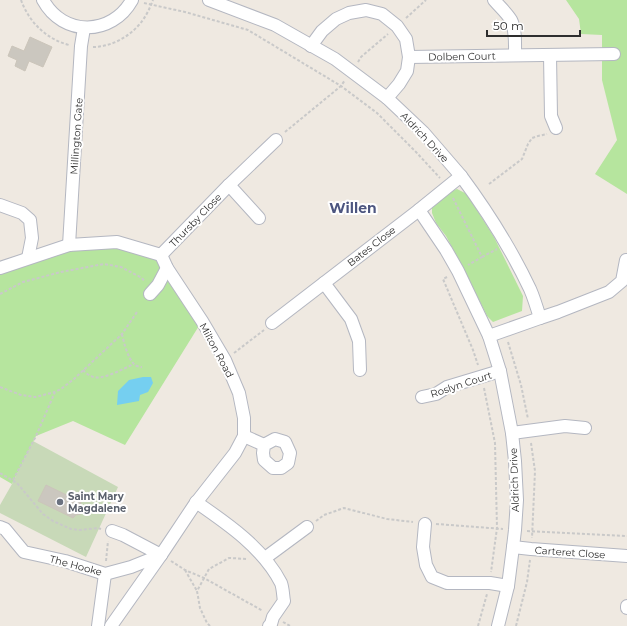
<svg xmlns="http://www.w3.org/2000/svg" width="627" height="626" viewBox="0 0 627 626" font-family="Montserrat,sans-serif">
  <rect width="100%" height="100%" fill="#efe9e1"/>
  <g fill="#b6e59e">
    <path d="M566,0h61v194l-32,-20 22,-34 -15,-60v-45l-21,-1 -2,-15z"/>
    <path d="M457,189l10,5 27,43 29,59 -1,15 -29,11 -6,-6 -18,-36 -8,-12 -5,-13 -10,-19 -10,-13 -4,-10v-7l13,-12z"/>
    <path d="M117,242l44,13 41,66 -77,124 -52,-24 -37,15 -24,48 -12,-7v-209l28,-10z"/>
  </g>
  <path fill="#c8d9b8" d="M33,441l85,46 -32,70 -86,-44v-8l12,-21z"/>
  <path fill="#75cff0" d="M143,377h8l2,6 -5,9 -8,3 -1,6 -22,4 1,-14 11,-11z"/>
  <g fill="#cbc7bf" stroke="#cbc5ba">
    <path d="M30,37l22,10 -9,20 -14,-6 -4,10 -10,-5 2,-6 -9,-4 4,-10 12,5z"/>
    <path d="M46,485l35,17 -1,4 3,4 -2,4 -5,1 -3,3 -35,-17z"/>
  </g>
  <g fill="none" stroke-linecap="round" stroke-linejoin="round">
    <g stroke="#b4b7c1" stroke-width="14">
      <g id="minor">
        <path d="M43,0c20,37 69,36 89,0"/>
        <path d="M209,0l66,25 60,34 52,39 36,34 38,44 -42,34 27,40 12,21 31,65 11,35 12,62 3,28 2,39 -2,30 -2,17 -5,39 -10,40"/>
        <path d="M494,0c5,6 13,13 17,20 5,10 4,24 4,35"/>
        <path d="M311,46l11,-15 14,-12 13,-6 17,-3 16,4 15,12 9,13 3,18 -2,14 -8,13 -12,14"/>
        <path d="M550,55l1,61 5,12"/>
        <path d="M409,57l205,-3"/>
        <path d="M461,176c26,35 50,73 69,113 4,9 7,19 10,29l-51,18"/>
        <path d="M229,185l30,33"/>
        <path d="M0,205l22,8 8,7 2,18 -4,20"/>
        <path d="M69,245l12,-199 3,-18"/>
        <path d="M161,255l68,-70 47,-45"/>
        <path d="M0,268l69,-23 48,-3 44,13 6,13 35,53 23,39 14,33 5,25v18l-9,17 -40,51 -34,51 -50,71"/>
        <path d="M324,283l27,36 8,22 1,29"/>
        <path d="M150,294l8,-9 9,-17"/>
        <path d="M540,318l18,-6 51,-20 13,-11 4,-21"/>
        <path d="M272,323l147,-113"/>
        <path d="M422,397l14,-3 11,-7 53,-16"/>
        <path d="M512,433l53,-7 20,2"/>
        <path d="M244,436l20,9 11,-6 10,3 5,11 -2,10 -7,5h-8l-9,-8 -1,-7 1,-8"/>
        <path d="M196,502c32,22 67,46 85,81 2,5 2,13 3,18l-11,16 -2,7 -2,2"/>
        <path d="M425,524l-2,23 3,18 6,12 15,6h43l18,3"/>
        <path d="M0,527l5,2 19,23 41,9 40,13 26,-7 30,-12"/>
        <path d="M112,531l11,4 38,20"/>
        <path d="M513,547l18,2 96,7"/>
        <path d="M265,558l42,-31"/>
        <path d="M627,606v2"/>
        <path d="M98,626l7,-52"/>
      </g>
    </g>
    <g stroke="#c9c9c9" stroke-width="2" stroke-dasharray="3 2" stroke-linecap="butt">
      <path d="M21,0c8,22 25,39 48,45"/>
      <path d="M144,3l41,9 63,18 93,56 36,27 39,39 24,26"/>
      <path d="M406,18l20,-18"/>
      <path d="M93,47c21,0 43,-14 53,-32 3,-5 5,-10 7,-15"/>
      <path d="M358,62l3,-5 27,-23"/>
      <path d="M285,132l56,-46 4,-6"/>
      <path d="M489,184l33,-25 6,-15 4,-6 6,-2 9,-2"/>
      <path d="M453,198l29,59 -14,8"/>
      <path d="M482,257l15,-8"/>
      <path d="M447,277l-4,2 30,71 5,15"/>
      <path d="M0,294l23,-12 38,-10 43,-8 17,3 21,11 3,4"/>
      <path d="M122,334c2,9 6,25 13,31 1,1 5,2 7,2"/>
      <path d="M508,342l13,43 7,34"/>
      <path d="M234,353l30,-23"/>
      <path d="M83,370c2,2 5,5 8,6 10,6 33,-8 43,-12"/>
      <path d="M0,387l21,8 14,2 20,-5"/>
      <path d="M484,388l11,55 2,85 -6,44"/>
      <path d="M531,443l4,28 -3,67"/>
      <path d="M0,473l17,10 26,31 10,7 18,8 9,1 18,-2 3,1"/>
      <path d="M13,480l23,-44 19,-44 6,-3 13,-10 48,-45 15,-22"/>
      <path d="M316,521l8,-6 20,-7 43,11 26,3"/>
      <path d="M436,524l67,5"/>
      <path d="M527,531l100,5"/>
      <path d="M106,561l2,-20"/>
      <path d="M171,561l14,9 19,8 59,33"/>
      <path d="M185,570l12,21"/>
      <path d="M283,622l7,4"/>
      <path d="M210,626l-3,-3 -7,-15 -3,-17 12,-22 20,-11 19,1"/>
      <path d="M478,626l9,-32"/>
      <path d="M516,626l11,-44 3,-22"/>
    </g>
    <use href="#minor" stroke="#fff" stroke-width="12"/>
  </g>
  <circle fill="#6b7280" stroke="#fff" stroke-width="1.5" cx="60" cy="502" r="4"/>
  <g text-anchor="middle" stroke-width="4" stroke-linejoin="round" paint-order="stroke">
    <g font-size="10" fill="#2e2e2e" stroke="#fff">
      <text transform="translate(462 56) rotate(-1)" y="4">Dolben Court</text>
      <text transform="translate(76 136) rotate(-86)" y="4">Millington Gate</text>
      <text transform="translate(425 137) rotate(47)" y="4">Aldrich Drive</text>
      <text transform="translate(195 220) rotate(-46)" y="4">Thursby Close</text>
      <text transform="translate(371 246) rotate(-38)" y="4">Bates Close</text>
      <text transform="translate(217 350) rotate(62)" y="4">Milton Road</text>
      <text transform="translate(461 384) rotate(-18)" y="4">Roslyn Court</text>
      <text transform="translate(514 480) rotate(-92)" y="4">Aldrich Drive</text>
      <text transform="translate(570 552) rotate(4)" y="4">Carteret Close</text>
      <text transform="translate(76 565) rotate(15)" y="4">The Hooke</text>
    </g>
    <g font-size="10" font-weight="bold" fill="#5b616d" stroke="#fff" text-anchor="start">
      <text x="68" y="500">Saint Mary<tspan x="68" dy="12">Magdalene</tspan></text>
    </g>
    <g font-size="14" font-weight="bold" fill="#4d5680" stroke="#fff">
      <text x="353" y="213">Willen</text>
    </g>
  </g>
  <path d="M487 30v6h93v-6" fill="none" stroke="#2e2e2e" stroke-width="2"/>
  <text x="493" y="30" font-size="12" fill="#2e2e2e" stroke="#ffffff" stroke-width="3" paint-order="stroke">50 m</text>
</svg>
